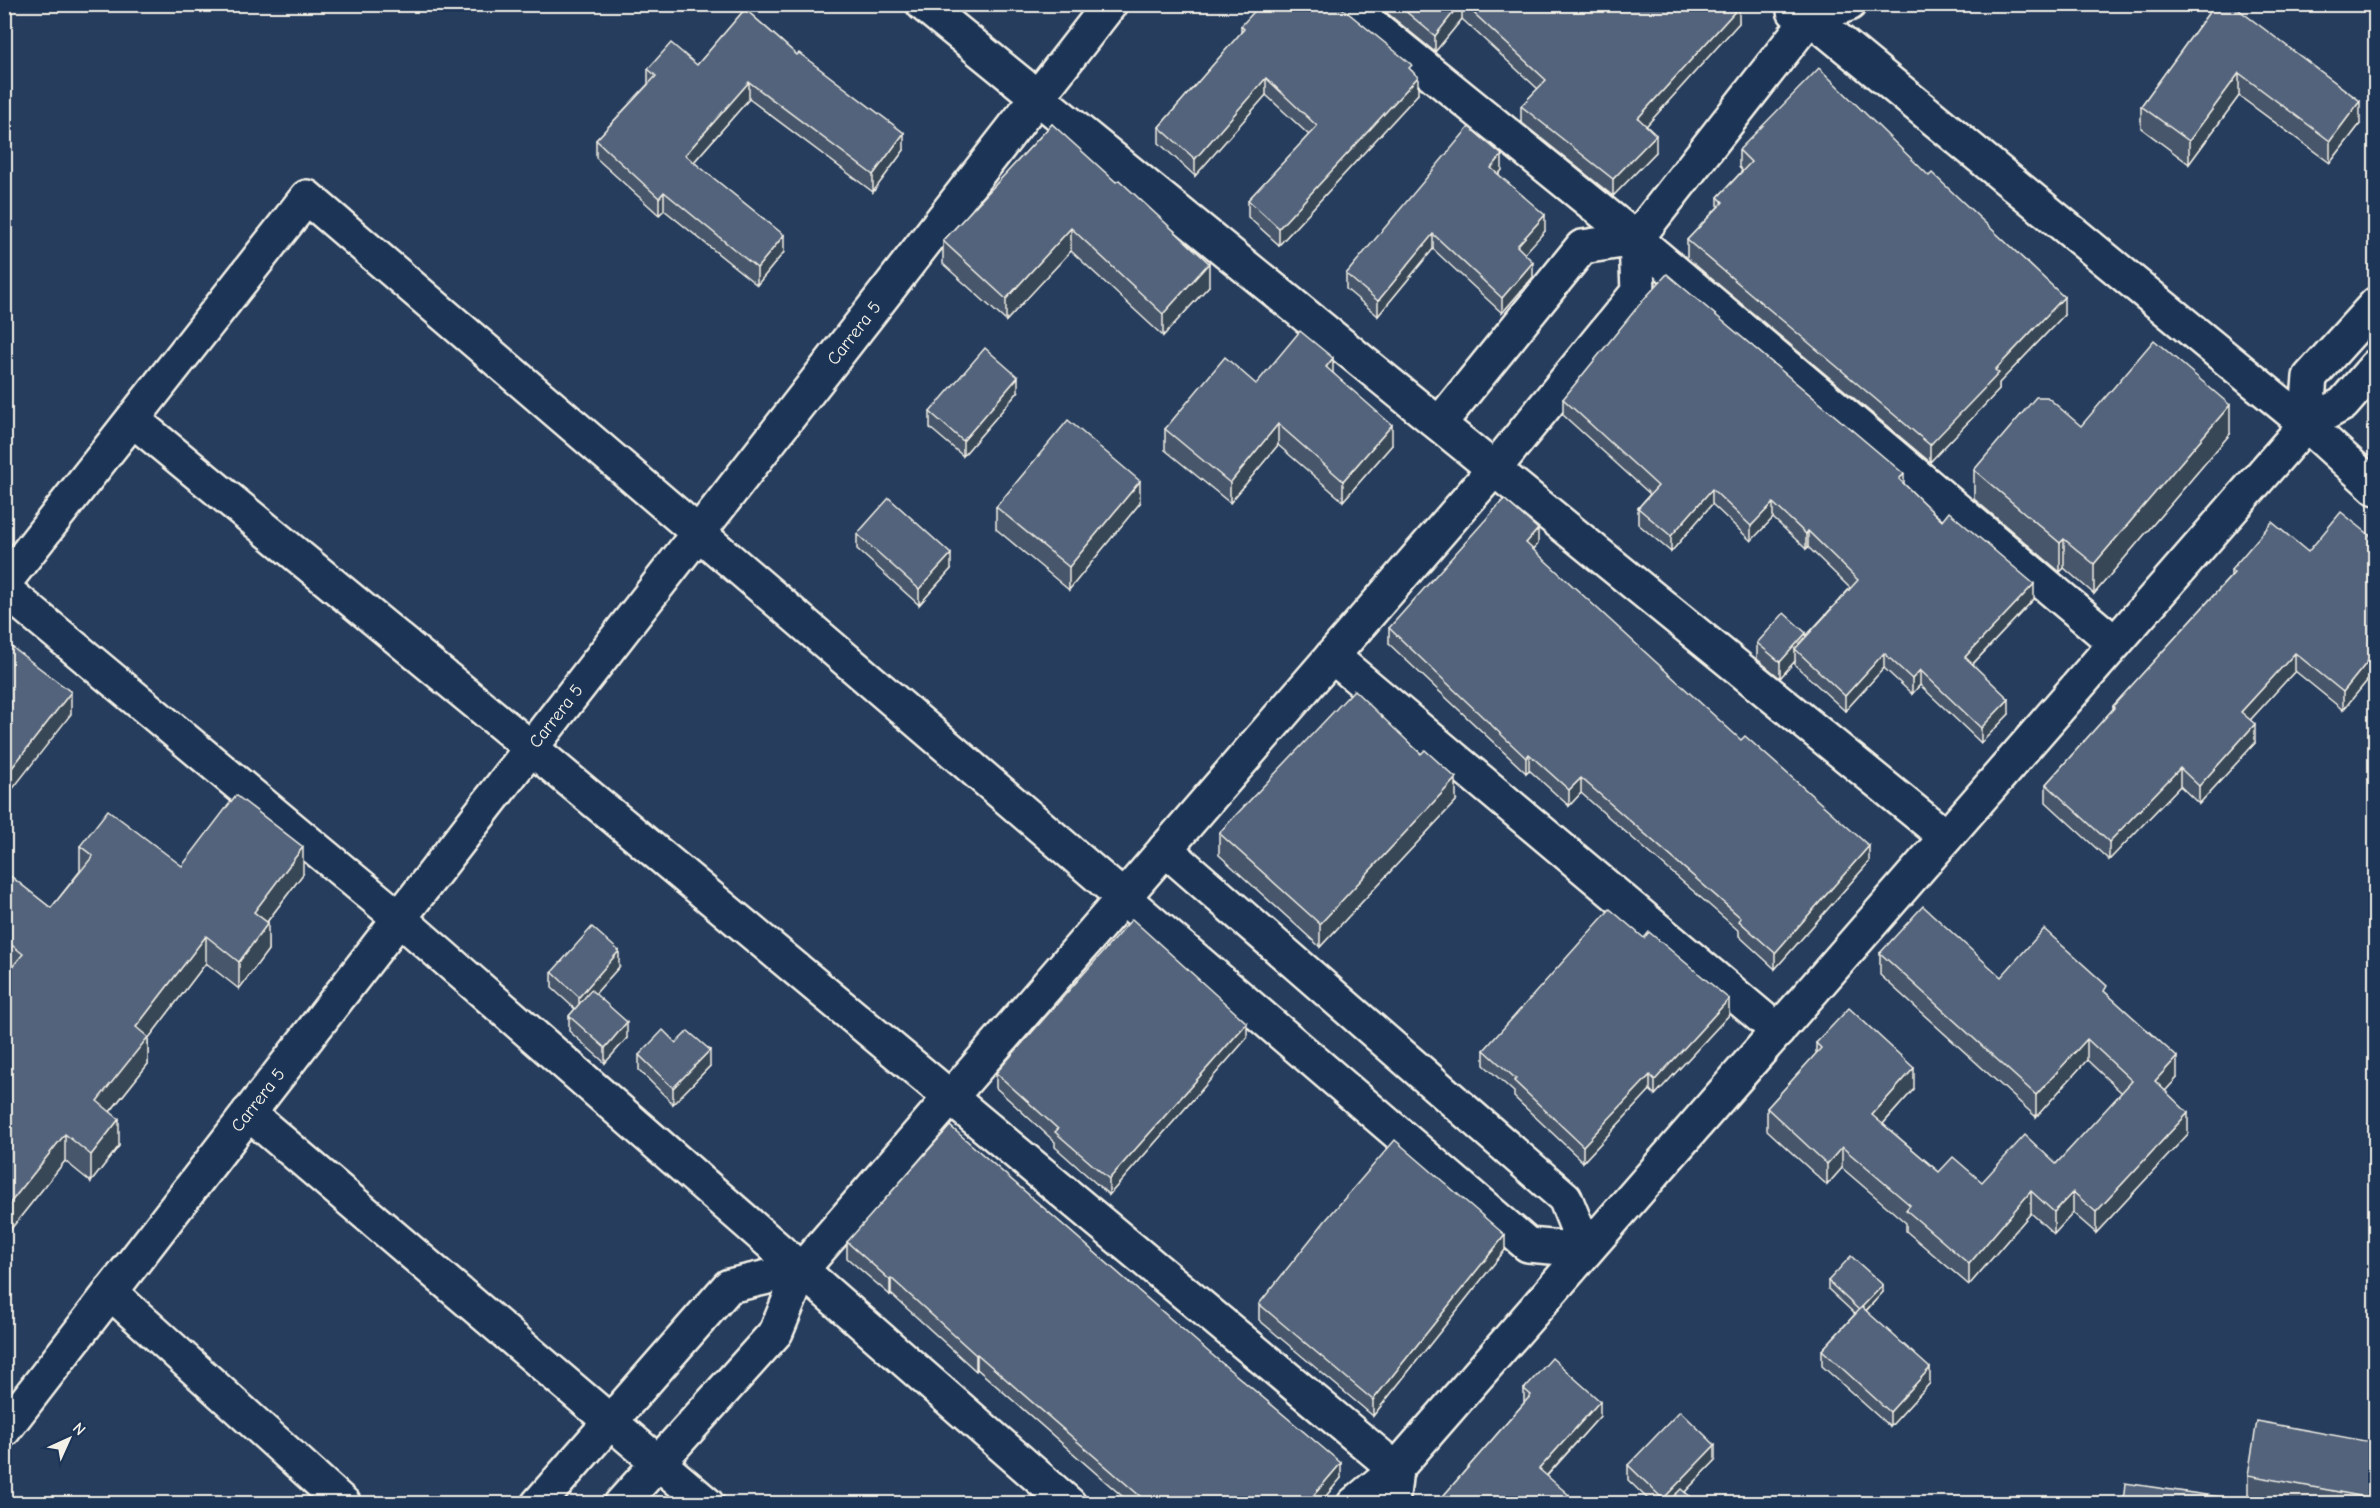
<svg xmlns="http://www.w3.org/2000/svg" width="2380" height="1508" viewBox="0 0 2380 1508" font-family="'Comic Neue',sans-serif">
  <rect width="100%" height="100%" fill="#263d5d"/>
  <filter id="ink" filterUnits="userSpaceOnUse"><feTurbulence type="fractalNoise" baseFrequency=".0167" numOctaves="2"/><feDisplacementMap in="SourceGraphic" scale="12" xChannelSelector="R" yChannelSelector="G"/><feConvolveMatrix kernelMatrix="1 2 1 2 8 2 1 2 1" color-interpolation-filters="sRGB"/></filter>
  <g filter="url(#ink)">
    <g fill="none" stroke-linecap="round" stroke-linejoin="round">
      <g stroke="#f4f1e8" stroke-width="38">
        <g id="minor">
          <path d="M923,4l1023,833"/>
          <path d="M1346,4l290,235 479,404"/>
          <path d="M1794,11l16,6 39,-13"/>
          <path d="M1636,239l174,-222 4,-13"/>
          <path d="M133,420l398,328 865,721 910,-1045 -496,-407 -9,-13"/>
          <path d="M4,583l303,-386 1221,1048 58,5 -21,-52 -400,-349"/>
          <path d="M4,589l395,329 670,586"/>
          <path d="M1332,656l446,375"/>
          <path d="M248,1113l459,391"/>
          <path d="M802,1269l692,-800 144,-177 -2,-53 -54,8 -143,177"/>
          <path d="M110,1292l234,212"/>
          <path d="M4,1430l527,-682 579,-744"/>
          <path d="M538,1504l191,-218 73,-17 -26,63 -155,172"/>
          <path d="M1354,1504l42,-35 -4,35"/>
        </g>
      </g>
      <g stroke="#f4f1e8" stroke-width="38">
        <g id="tertiary">
          <path d="M2306,424l4,-47 66,-73"/>
          <path d="M2306,424l70,64"/>
          <path d="M2306,424l37,-20 33,-38"/>
        </g>
      </g>
      <use href="#minor" stroke="#1d3557" stroke-width="33"/>
      <use href="#tertiary" stroke="#1d3557" stroke-width="33"/>
    </g>
    <g fill="#47566a" stroke="#f4f1e8" stroke-width="1.5">
      <path d="M1376,4h361l2,19 -93,103 10,26 -43,44 -92,-74v-16l17,-17 -76,-70 -27,33z"/>
      <path d="M2215,4l145,120 -30,39 -91,-67 -50,68 -48,-36v-22z"/>
      <path d="M745,9l159,141 -31,42 -124,-93 -55,63 90,90 -27,33 -93,-75 -5,5 -63,-57v-18l52,-56v-15l49,-4z"/>
      <path d="M1241,26l171,45 6,23 -139,151 -31,-28v-17l61,-65 -43,-40 -71,81 -36,-33v-16l82,-94z"/>
      <path d="M1052,124l157,162 -46,50 -92,-85 -65,70 -63,-57v-23z"/>
      <path d="M1739,150l325,165 -65,68v7l-69,72 -243,-204v-18l31,-33v-10l24,-26 -3,-4z"/>
      <path d="M1502,170l-4,4 47,57 -21,22 9,24 -31,36 -69,-64 -55,67 -32,-27v-15z"/>
      <path d="M1333,373l59,72 -49,56 -65,-56 -48,58 -65,-53v-21l91,-45z"/>
      <path d="M1018,392l-55,64 -33,-28v-16z"/>
      <path d="M1563,399l341,85 38,37 92,78 -61,65 36,50 -28,29 -61,-58 -8,9 -28,-26 -39,43 -50,-46v-4l-15,17 -23,-19v-16l49,-7 44,-48 -42,-41 -2,2 -33,-31 -22,23 -39,-37 -41,48 -33,-28v-16l12,-14 -87,-79z"/>
      <path d="M2081,426l149,8 -136,160 -30,-26 -4,4 -86,-73v-29z"/>
      <path d="M1140,503l-71,87 -73,-61v-22z"/>
      <path d="M857,534l94,35 -32,36 -62,-56z"/>
      <path d="M2376,540v130l-33,40 -48,-39 -45,49 5,23 -56,61 -19,-18 -71,74 -63,-58v-18l67,-75v-3l118,-130v-6l77,-18z"/>
      <path d="M1538,544l-5,6 336,312 -94,107 -36,-33v-5l-158,-138 -12,13 -40,-36 -3,3 -137,-129v-16z"/>
      <path d="M1456,801l-136,146 -101,-92v-22z"/>
      <path d="M80,846l102,20 121,8 -36,48 1,28 -29,39 -33,-26 -58,76v25l-38,48 9,34 -28,36 -26,-21 -55,69 -6,-5v-248l6,-7 -6,-4v-95l47,37 29,-37z"/>
      <path d="M1880,953l121,24 106,17 70,84 -12,13 23,43 -92,99 -23,-20 -19,21 -23,-21 -62,72 -63,-54v-8l-64,-55 -15,17 -60,-55v-22l49,-54v-11l98,46 -31,35 56,48 43,10 74,-18 66,-71 -35,-33 -51,57 -156,-142z"/>
      <path d="M619,967l-24,27 32,44 -22,25 -36,-32v-15l6,-7 -23,-21v-16z"/>
      <path d="M1729,1015l-74,80 -5,-5 -67,72 -69,-65v-5l-30,-27v-15z"/>
      <path d="M1247,1038l-138,157 -54,-48v-5l-59,-54v-15z"/>
      <path d="M676,1043l34,23 -37,38 -34,-34v-15z"/>
      <path d="M847,1242l494,236 -21,25h-190l-153,-134 -1,2 -85,-77 -1,1 -43,-37z"/>
      <path d="M1505,1250l-132,166 -114,-96v-16z"/>
      <path d="M1828,1281l55,11 -17,19 64,72 -40,44 -68,-61v-16l33,-36 -27,-25z"/>
      <path d="M1524,1389l76,27 -53,60 22,27h-131v-1l86,-99z"/>
      <path d="M2376,1443v60h-96l-32,-5v-23z"/>
      <path d="M1715,1461l-30,31 12,11h-45l-24,-23v-15z"/>
    </g>
    <g fill="#394656" stroke="#f4f1e8" stroke-width="1.5">
      <path d="M1460,4h2v15l-27,33v-16z"/>
      <path d="M1739,7v16l-101,112v-17z"/>
      <path d="M2239,73v23l-50,68v-23z"/>
      <path d="M1418,77v17l-139,151v-17z"/>
      <path d="M1266,78v17l-71,81v-17z"/>
      <path d="M749,82v17l-64,73v-17z"/>
      <path d="M2360,101v23l-30,39v-22z"/>
      <path d="M904,133v17l-31,42v-17z"/>
      <path d="M1656,135v17l-43,44v-17z"/>
      <path d="M1502,155v15l-11,13v-15z"/>
      <path d="M664,192v18l-5,5v-17z"/>
      <path d="M1545,215v16l-28,31v-16z"/>
      <path d="M1071,228v23l-65,70v-22z"/>
      <path d="M1433,234v15l-55,67v-15z"/>
      <path d="M784,235v17l-27,33v-17z"/>
      <path d="M1533,262v15l-31,36v-15z"/>
      <path d="M1209,263v23l-46,50v-22z"/>
      <path d="M2064,297v18l-65,68v7l-69,72v-17l65,-75z"/>
      <path d="M1333,358v20l-7,-11z"/>
      <path d="M1018,377v15l-55,64v-15z"/>
      <path d="M2230,405v29l-136,160v-30z"/>
      <path d="M1278,424v21l-48,58v-20z"/>
      <path d="M1392,425v20l-49,56v-20z"/>
      <path d="M1904,474v16l-5,-11z"/>
      <path d="M1140,481v22l-71,87v-23z"/>
      <path d="M1712,489v15l-41,48v-16z"/>
      <path d="M1773,503v15l-22,23v-15z"/>
      <path d="M1538,529v15l-12,14v-15z"/>
      <path d="M1808,531v16l-2,2v-15z"/>
      <path d="M2064,539v29l-4,4v-29z"/>
      <path d="M951,554v15l-32,36v-16z"/>
      <path d="M2034,584v15l-69,73v-15z"/>
      <path d="M1806,633v16h-11v12l-15,17v-16z"/>
      <path d="M2376,651v19l-33,40v-18z"/>
      <path d="M1884,653v15l-39,43v-15z"/>
      <path d="M2295,653v18l-54,59v-18z"/>
      <path d="M1920,670v15l-8,9v-15z"/>
      <path d="M71,692v22l-67,86v-22z"/>
      <path d="M2009,699v15l-28,29v-15z"/>
      <path d="M2255,724v19l-56,61v-18z"/>
      <path d="M1529,754v16l-3,3v-15z"/>
      <path d="M2180,768v18l-71,74v-18z"/>
      <path d="M1456,778v23l-136,146v-23z"/>
      <path d="M1581,778v15l-12,13v-16z"/>
      <path d="M1869,846v16l-94,107v-16z"/>
      <path d="M303,847v27l-49,65v-27z"/>
      <path d="M268,923v27l-29,39v-27z"/>
      <path d="M206,936v27l-58,76v25l-51,64v-27l39,-74z"/>
      <path d="M619,951v16l-40,45v-15z"/>
      <path d="M1729,999v16l-74,80v-15z"/>
      <path d="M627,1022v16l-22,25v-15z"/>
      <path d="M1247,1023v15l-138,157v-16z"/>
      <path d="M2087,1039v21l-51,57v-22z"/>
      <path d="M710,1050v16l-37,38v-16z"/>
      <path d="M2177,1057v21l-22,24v-21z"/>
      <path d="M1914,1068v21l-42,47v-21z"/>
      <path d="M1650,1075v15l-67,72v-16z"/>
      <path d="M2188,1113v21l-92,99v-21z"/>
      <path d="M119,1119v27l-28,36v-27z"/>
      <path d="M65,1134v27l-55,69v-27z"/>
      <path d="M1842,1147v21l-15,17v-21z"/>
      <path d="M2031,1191v22l-62,72v-21z"/>
      <path d="M2073,1192v21l-19,21v-22z"/>
      <path d="M1505,1235v15l-132,166v-16z"/>
      <path d="M891,1278v16l-1,1v-15z"/>
      <path d="M1883,1285v7l-24,26v-8z"/>
      <path d="M977,1354v15l-1,2v-16z"/>
      <path d="M1930,1368v15l-40,44v-15z"/>
      <path d="M1600,1401v15l-61,68v-15z"/>
      <path d="M1715,1445v16l-41,42h-11v-4z"/>
      <path d="M1341,1463v15l-21,25h-13z"/>
      <path d="M1569,1495v8h-7z"/>
    </g>
    <g fill="#52647b" stroke="#f4f1e8" stroke-width="1.5">
      <path d="M1261,4h76l75,61 -3,3 9,9 -139,151 -31,-28 69,-74 -51,-48 -71,81 -36,-32 85,-98 -3,-3z"/>
      <path d="M1397,4h63l-25,32z"/>
      <path d="M1464,4h273l2,3 -101,111 18,17 -43,44 -92,-73 25,-26z"/>
      <path d="M2215,4h16l129,97 -30,40 -91,-68 -50,68 -48,-35z"/>
      <path d="M745,9l52,46 2,-2 105,80 -31,42 -124,-93 -64,73 99,80 -27,33 -93,-76 -5,6 -63,-58 60,-64 -8,-7 23,-26 26,22z"/>
      <path d="M1819,68l110,108 3,-3 132,124 -69,73 4,3 -69,72 -243,-205 36,-38 -5,-5 33,-35 -12,-12z"/>
      <path d="M1052,124l64,58 3,-2 90,83 -46,51 -92,-86 -65,71 -63,-58z"/>
      <path d="M1469,127l33,28 -11,13 54,47 -28,31 16,16 -31,36 -69,-64 -55,67 -32,-27z"/>
      <path d="M1667,274l237,200 -5,5 43,42 7,-9 85,72 -69,73 44,42 -28,29 -61,-58 -8,9 -28,-26 -39,43 -50,-47 63,-69 -50,-49 -2,3 -33,-31 -22,23 -39,-37 -41,47 -33,-28 20,-22 -95,-87 81,-100z"/>
      <path d="M1300,331l33,27 -7,9 66,58 -49,56 -65,-57 -48,59 -65,-54 60,-72 31,27z"/>
      <path d="M2154,340l76,65 -136,159 -30,-25 -4,4 -86,-73 62,-73h11l34,29z"/>
      <path d="M985,348l33,29 -55,64 -33,-29z"/>
      <path d="M1068,420l72,61 -71,86 -73,-60z"/>
      <path d="M889,498l62,56 -32,35 -62,-55z"/>
      <path d="M1504,499l34,30 -12,14 215,197 4,-4 124,110 -94,107 -36,-32 2,-3 -160,-140 -12,12 -40,-36 -3,4 -137,-130z"/>
      <path d="M2341,512l35,28v111l-33,41 -48,-39 -54,59 14,12 -56,62 -19,-18 -71,74 -63,-58 68,-76 -1,-2 121,-133 -3,-3 41,-48 36,30z"/>
      <path d="M1784,613l22,20 -26,29 -23,-19z"/>
      <path d="M4,641l67,51 -67,86z"/>
      <path d="M1354,690l67,64 4,-4 31,28 -136,146 -101,-91z"/>
      <path d="M236,795l67,52 -49,65 14,11 -29,39 -33,-26 -70,91 12,10 -51,64 22,18 -28,36 -26,-21 -55,69 -6,-5v-221l19,-23 -19,-15v-68l47,37 42,-52 -13,-10 28,-36 74,56z"/>
      <path d="M1923,906l78,71 43,-48 63,57 -3,5 73,66 -22,24 33,32 -92,99 -23,-20 -19,20 -23,-21 -62,73 -63,-54 4,-5 -68,-58 -15,17 -60,-56 54,-60 -5,-5 33,-35 65,60 -42,47 67,57 14,-15 29,25 43,-47 31,29 76,-83 -45,-42 -51,56 -156,-142z"/>
      <path d="M1610,909l34,29 5,-6 80,67 -74,81 -5,-5 -67,71 -69,-65 2,-2 -32,-29z"/>
      <path d="M1132,919l115,104 -138,156 -54,-47 3,-3 -62,-56z"/>
      <path d="M592,927l27,24 -40,46 -27,-25z"/>
      <path d="M591,990l36,32 -22,26 -36,-32z"/>
      <path d="M663,1030l13,13 12,-12 22,19 -37,38 -34,-33z"/>
      <path d="M950,1126l261,228 130,109 -34,40h-159l-171,-149 -1,1 -85,-77 -1,2 -43,-38z"/>
      <path d="M1395,1140l110,95 -132,165 -114,-96 66,-83z"/>
      <path d="M1851,1256l32,29 -24,25 -31,-29z"/>
      <path d="M1862,1307l68,61 -40,44 -68,-62z"/>
      <path d="M1552,1358l48,43 -61,68 30,26 -7,8h-122l-2,-1 93,-107 -7,-6z"/>
      <path d="M1680,1411l35,34 -52,54 -35,-34z"/>
      <path d="M2257,1421l119,22v56l-128,-24z"/>
      <path d="M2125,1483l94,14 -1,6h-95z"/>
      <path d="M1681,1489l16,14h-30z"/>
    </g>
  </g>
  <g text-anchor="middle" stroke-width="5" stroke-linejoin="round" paint-order="stroke">
    <g font-size="18" fill="#f4f1e8" stroke="#1d3557">
      <text transform="translate(854 333) rotate(-52)" y="6">Carrera 5</text>
      <text transform="translate(556 716) rotate(-52)" y="6">Carrera 5</text>
      <text transform="translate(258 1100) rotate(-52)" y="6">Carrera 5</text>
    </g>
  </g>
  <rect width="2380" height="1508" fill="none" stroke="#1d3557" stroke-width="24"/>
  <rect x="12" y="12" width="2356" height="1484" fill="none" stroke="#f4f1e8" stroke-width="2" filter="url(#ink)"/>
  <g transform="translate(69 1439) rotate(45)" stroke="#1d3557" stroke-width="4.5" paint-order="stroke">
  <path d="M0-4.5L10 22L0 15L-10 22Z" fill="#f4f1e8"/>
  <text y="-9" font-size="16" font-weight="bold" text-anchor="middle" fill="#f4f1e8">N</text>
  </g>
</svg>
